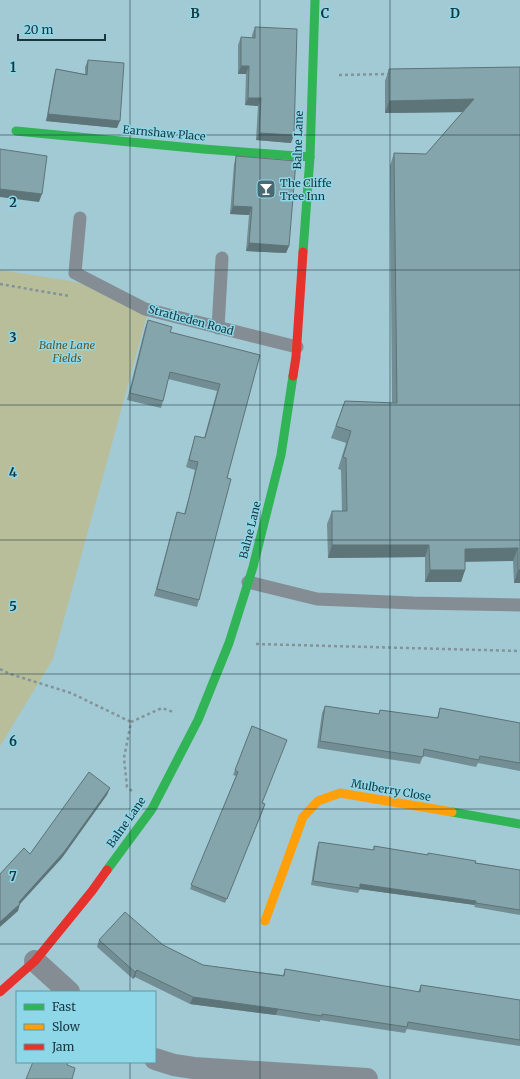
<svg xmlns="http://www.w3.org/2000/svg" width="520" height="1079" viewBox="0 0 520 1079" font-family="Merriweather,serif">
  <rect width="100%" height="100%" fill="#a2cad4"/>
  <path fill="#b8be99" d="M0,270l71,11 81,23 -6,15 -93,340 -53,87z"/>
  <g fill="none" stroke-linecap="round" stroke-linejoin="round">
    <g stroke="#82939a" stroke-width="2.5" stroke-dasharray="3 3" stroke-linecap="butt">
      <path d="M339,75l51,-1"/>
      <path d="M0,284l69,12"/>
      <path d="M256,644l264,7"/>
      <path d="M0,669l10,5 61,19 60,29"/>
      <path d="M132,791l-5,-4 -3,-29 7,-36 31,-14 11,4"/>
    </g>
    <g stroke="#858d94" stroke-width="13">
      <path d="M80,218l-5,55 70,36 152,38"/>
      <path d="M218,328l4,-70"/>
      <path d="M248,582l69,17 96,4 107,2"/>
    </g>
    <g stroke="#858d94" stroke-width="22">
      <path d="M35,961l34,31"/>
      <path d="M155,1059l19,6 20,3 173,11"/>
    </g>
    <g stroke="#30b455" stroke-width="9">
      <path d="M16,131l187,18 107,8"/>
      <path d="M303,252l7,-95 5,-157"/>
      <path d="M452,812l68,12"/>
      <path d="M107,870l45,-61 46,-89 31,-77 24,-76 28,-112 12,-79"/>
    </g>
    <path stroke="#ff9f0a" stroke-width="9" d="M265,921l38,-104 15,-16 22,-8 112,19"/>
    <g stroke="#e5322d" stroke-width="9">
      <path d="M293,376l3,-19 7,-105"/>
      <path d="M0,992l35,-31 57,-70 15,-21"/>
    </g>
  </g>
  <g fill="#728e94">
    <path d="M255,27l36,116 -35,-3 2,-34 -13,-1 1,-31h-8v-29l3,-8 11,1v-3z"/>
    <path d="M88,60l29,68 -71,-7 8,-45 2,-7 29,5v-7z"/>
    <path d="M520,67v516h-6l-1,-22h-48v9l-4,12h-36v-25l-97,1 -1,-34 5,-13h10l-1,-41 -3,-1 8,-26 -15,-5 14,-37 47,2 -2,-237 4,-13 32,1 37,-42 -78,1v-32l4,-12z"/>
    <path d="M236,156l53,90 -3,7 -40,-2 3,-36 -19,-1 4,-50z"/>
    <path d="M148,320l22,12 90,23 -33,123 -28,122 -2,7 -43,-11 21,-77 2,-7 7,2 5,-17 6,-27 -9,-3 7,-24 2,-7 9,2 13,-47 -49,-12 -5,22 -2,7 -34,-8 18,-72z"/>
    <path d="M325,706l54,8 1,-4 57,8 3,-10 80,15v48l-42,-8 -2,4 -53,-11 -3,8 -103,-16 5,-35z"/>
    <path d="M252,726l12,82 -39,95 -35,-14 46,-113 -3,-1z"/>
    <path d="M319,842l54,8 1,-4 146,24v45l-46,-8 1,-2 -115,-16 -2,4 -47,-8 6,-38z"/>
    <path d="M99,940l64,5 40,20 80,10 2,-6 133,23 3,-7 99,15v46l-113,-17 -2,4 -85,-13v2l-44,-7 -86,-11 -55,-27 -2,2 -36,-32z"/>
  </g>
  <g fill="#5d7478">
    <path d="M241,66h8l-3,8h-8z"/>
    <path d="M248,98h13l-3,8 -13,-1z"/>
    <path d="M474,99l-5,13 -84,1 4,-12z"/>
    <path d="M48,114l72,7 -3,7 -71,-7z"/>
    <path d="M259,133l35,2 -3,8 -35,-3z"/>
    <path d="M0,189l42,5 -3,8 -39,-5z"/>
    <path d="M233,206l19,1 -3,8 -19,-1z"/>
    <path d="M249,243l40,3 -3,7 -40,-2z"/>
    <path d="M332,545h97l-4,12 -97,1z"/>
    <path d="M518,548l-5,13 -53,1 5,-13z"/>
    <path d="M430,570h35l-4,12h-36z"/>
    <path d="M518,570h2v13h-6z"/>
    <path d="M110,788l-3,7 -45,63 -42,46 -2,7 -18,16v-5l19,-20z"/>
    <path d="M360,884l116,17 -1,4 -116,-16z"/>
    <path d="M137,970l-2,7 -2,2 2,-7z"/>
    <path d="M193,997l85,12 -2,6 -86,-11z"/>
  </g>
  <g fill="#85a5ac" stroke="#5d7478">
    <path d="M255,27l42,2 -3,106 -35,-2 2,-35h-13l1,-32h-8v-29l14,1z"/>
    <path d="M88,60l36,3 -4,58 -72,-7 8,-45 31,6z"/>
    <path d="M520,67v503h-2v-22l-53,1v21h-35l-1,-25h-97v-34h15l-1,-53 -3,-1 8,-26 -15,-5 9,-25 52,2 -3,-250 32,1 48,-55 -85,2v-32z"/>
    <path d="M0,149l47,7 -5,38 -42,-5z"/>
    <path d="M236,156l60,5 -7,85 -40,-3 3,-36 -19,-1z"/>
    <path d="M148,320l24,7 -2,5 90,23 -33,123 4,1 -32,121 -42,-11 20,-77 8,2 13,-52 -9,-2 6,-24 10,2 15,-54 -50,-12 -7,29 -33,-8z"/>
    <path d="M325,706l54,8 1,-4 58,8 2,-10 80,15v40l-40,-7 -1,4 -55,-11 -1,8 -103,-16z"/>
    <path d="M252,726l35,14 -25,63 3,1 -38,95 -36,-14 47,-113 -3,-2z"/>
    <path d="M89,772l21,16 -46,64 -45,50 1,2 -20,18v-48l24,-26 6,6z"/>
    <path d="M319,842l55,8v-4l54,9v-2l48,8 -1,2 45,7v40l-44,-7v-2l-116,-17v4l-47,-7z"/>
    <path d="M125,912l38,33 40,20 81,11 1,-7 135,23 1,-7 99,15v40l-112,-18 -1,5 -85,-13v2l-44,-7 -85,-12 -56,-27 -2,2 -36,-32z"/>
    <path d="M33,1062h35l-1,3 8,3 -3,11h-46z"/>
  </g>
  <path fill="none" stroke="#19373e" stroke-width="1" stroke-opacity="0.55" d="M130,0v992M260,0v1079M390,0v1079M0,135h520M0,270h520M0,405h520M0,540h520M0,674h520M0,809h520M0,944h520M130,1062v17"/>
  <defs>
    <g id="bar-square" transform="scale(1)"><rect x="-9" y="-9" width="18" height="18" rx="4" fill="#496a72" stroke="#8ed7e8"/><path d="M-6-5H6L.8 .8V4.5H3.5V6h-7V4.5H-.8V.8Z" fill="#fff"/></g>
  </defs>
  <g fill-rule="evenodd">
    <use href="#bar-square" x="266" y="189"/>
  </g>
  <g text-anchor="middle" stroke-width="3" stroke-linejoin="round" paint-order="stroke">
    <g font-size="11" fill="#19373e" stroke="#8ed7e8">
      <text transform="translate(164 133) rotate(5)" y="4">Earnshaw Place</text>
      <text transform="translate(298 140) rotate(-88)" y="4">Balne Lane</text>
      <text transform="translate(191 320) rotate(15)" y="4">Stratheden Road</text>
      <text transform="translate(250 530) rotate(-76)" y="4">Balne Lane</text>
      <text transform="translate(391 790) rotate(10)" y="4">Mulberry Close</text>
      <text transform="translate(126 822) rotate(-55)" y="4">Balne Lane</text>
    </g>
    <g font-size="11" fill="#19373e" stroke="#8ed7e8" text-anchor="start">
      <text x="280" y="187">The Cliffe<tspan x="280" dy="13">Tree Inn</tspan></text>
    </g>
    <g font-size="11" font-style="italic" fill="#635523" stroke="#8ed7e8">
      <text x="67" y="349">Balne Lane<tspan x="67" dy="13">Fields</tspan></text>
    </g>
  </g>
  <g font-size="13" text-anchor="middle" font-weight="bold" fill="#19373e" stroke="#8ed7e8" stroke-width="3" stroke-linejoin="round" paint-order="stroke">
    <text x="195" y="18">B</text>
    <text x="325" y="18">C</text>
    <text x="455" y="18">D</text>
    <text x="13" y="72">1</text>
    <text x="13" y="207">2</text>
    <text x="13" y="342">3</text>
    <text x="13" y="477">4</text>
    <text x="13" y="611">5</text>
    <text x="13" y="746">6</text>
    <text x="13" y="881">7</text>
  </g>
  <rect x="16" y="991" width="140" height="72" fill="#8ed7e8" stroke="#5f97a4"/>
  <rect x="24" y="1004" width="20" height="6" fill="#30b455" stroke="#5f97a4"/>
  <text x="52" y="1011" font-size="12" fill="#19373e">Fast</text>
  <rect x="24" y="1024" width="20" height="6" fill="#ff9f0a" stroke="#5f97a4"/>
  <text x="52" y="1031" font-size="12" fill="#19373e">Slow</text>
  <rect x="24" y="1044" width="20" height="6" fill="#e5322d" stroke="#5f97a4"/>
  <text x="52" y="1051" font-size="12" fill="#19373e">Jam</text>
  <path d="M18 34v6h87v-6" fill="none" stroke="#19373e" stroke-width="2"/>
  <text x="24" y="34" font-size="12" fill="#19373e" stroke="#8ed7e8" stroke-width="3" paint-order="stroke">20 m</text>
</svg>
